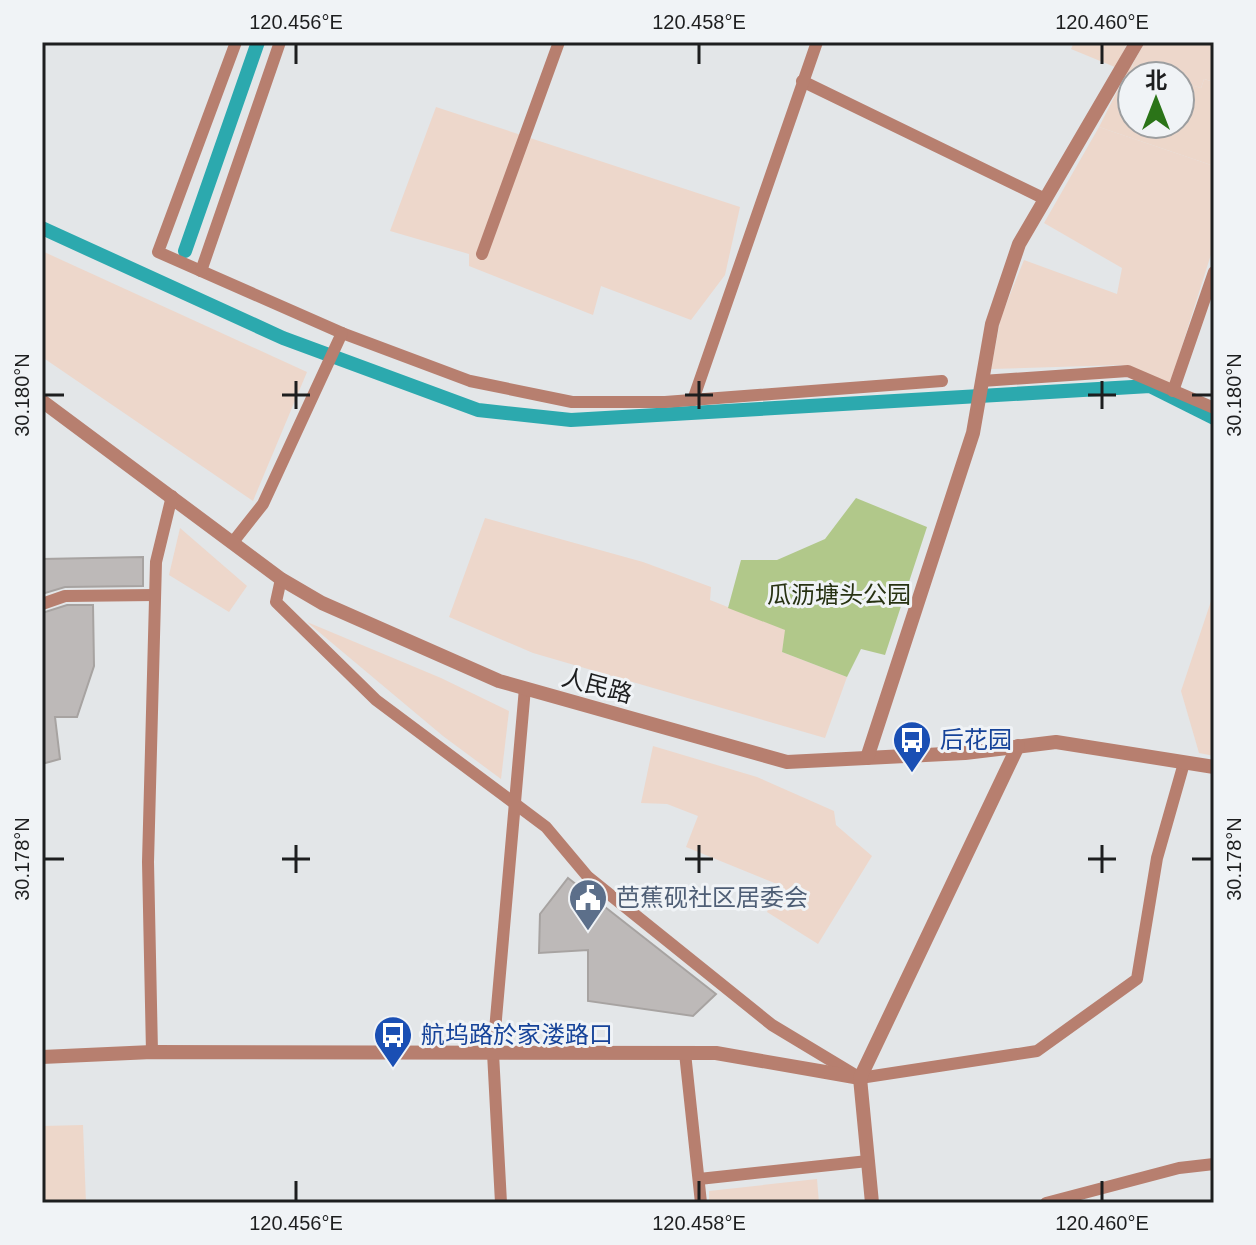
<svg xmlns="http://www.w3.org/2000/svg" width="1256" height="1245" viewBox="0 0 1256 1245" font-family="Arial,'Noto Sans SC',sans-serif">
  <rect width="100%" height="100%" fill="#e3e6e8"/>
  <g fill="#edd7cb">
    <path d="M1145,42h69v40l-10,-3 -3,9 -21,-6v-6l-41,-4 -7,-7z"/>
    <path d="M436,107l304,100 -15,68 -34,45 -90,-34 -8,29 -124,-49v-12l-79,-23z"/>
    <path d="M1099,127l115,39v79l-44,139 -48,-19 -131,4 10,-52 23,-57 93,34 5,-26 -78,-45z"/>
    <path d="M42,251l265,121 -54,129 -211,-144z"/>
    <path d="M485,518l158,44 68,25 -1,13 76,30 -4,22 65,25 -22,61 -292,-85 -84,-36z"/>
    <path d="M180,528l67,58 -18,26 -60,-37z"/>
    <path d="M1214,592v164l-15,-3 -18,-62z"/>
    <path d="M307,622l134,56 68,33 -8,68 -58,-43z"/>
    <path d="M653,746l104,31 77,34 2,14 36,31 -54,88 -51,-32 10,-28 -91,-37 12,-31 -31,-12 -26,-1z"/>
    <path d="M817,1179l2,24h-110v-12z"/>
  </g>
  <g fill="#edd7ca">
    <path d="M1074,42h54l-7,14 18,16 16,4h-23v48h48v-42l21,6 3,-9 10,3v84l-115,-39 28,-55 -56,-23z"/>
    <path d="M83,1125l3,78h-44v-77z"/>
  </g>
  <path fill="#b1c88a" d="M856,498l71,29 -42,128 -24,-6 -14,28 -65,-25 3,-22 -57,-22 13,-48h36l48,-21z"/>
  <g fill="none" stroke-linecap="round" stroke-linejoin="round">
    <g stroke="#2ca9ae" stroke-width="14">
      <path d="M42,228l241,110 195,72 93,10 579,-34 64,32"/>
      <path d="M185,251l73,-209"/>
    </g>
  </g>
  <g fill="#bdb9b8" stroke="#a7a3a1" stroke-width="2">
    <path d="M143,557v29l-78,1 -23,7v-35z"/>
    <path d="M67,605h26l1,61 -17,51h-22l5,42 -18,5v-151z"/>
    <path d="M568,878l148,116 -23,22 -105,-15v-51l-49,3 1,-39z"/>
  </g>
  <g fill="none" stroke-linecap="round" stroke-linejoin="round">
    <g stroke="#b77f6f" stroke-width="12">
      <path d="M236,42l-78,210 184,81 128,48 102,21h93l277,-21"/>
      <path d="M802,81l243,118"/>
      <path d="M482,254l77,-212"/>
      <path d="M201,271l79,-229"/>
      <path d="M982,381l146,-10 86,37"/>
      <path d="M1173,391l41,-119"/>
      <path d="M693,400l124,-358"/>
      <path d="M233,542l30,-38 79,-171"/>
      <path d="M281,579l-5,23 100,98 170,127 42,50 184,148 88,53 177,-27 100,-72 20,-121 27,-95"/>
      <path d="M42,604l23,-8 90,-1"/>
      <path d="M152,1052l-4,-190 8,-300 16,-66"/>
      <path d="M685,1053l16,150"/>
      <path d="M699,1179l169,-18"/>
      <path d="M501,1203l-8,-150 32,-365"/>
      <path d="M1046,1203l133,-35 35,-4"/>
    </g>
    <g stroke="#b77f6f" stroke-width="14">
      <path d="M42,401l239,178 41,24 177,78 288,81 178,-9 91,-11 158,25"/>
      <path d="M867,758l106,-325 19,-109 27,-80 118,-202"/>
      <path d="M42,1057l110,-5 564,1 144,25"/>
      <path d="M872,1203l-12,-125 158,-332"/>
    </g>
  </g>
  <path fill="none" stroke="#1d1e1f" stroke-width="3" d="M296,44v20M699,44v20M1102,44v20M296,381v28M699,381v28M1102,381v28M44,395h20M282,395h28M685,395h28M1088,395h28M1192,395h20M296,845v28M699,845v28M1102,845v28M44,859h20M282,859h28M685,859h28M1088,859h28M1192,859h20M296,1181v20M699,1181v20M1102,1181v20"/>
  <defs>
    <g id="bus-pin" transform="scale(2)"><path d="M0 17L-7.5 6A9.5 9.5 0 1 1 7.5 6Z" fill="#1a4fb4" stroke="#f0f3f6"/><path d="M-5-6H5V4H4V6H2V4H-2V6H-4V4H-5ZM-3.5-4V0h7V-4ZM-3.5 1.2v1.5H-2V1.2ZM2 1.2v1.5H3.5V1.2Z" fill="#fff"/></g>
    <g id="civic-pin" transform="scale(2)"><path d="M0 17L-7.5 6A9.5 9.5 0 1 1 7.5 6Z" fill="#5c6f8a" stroke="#f0f3f6"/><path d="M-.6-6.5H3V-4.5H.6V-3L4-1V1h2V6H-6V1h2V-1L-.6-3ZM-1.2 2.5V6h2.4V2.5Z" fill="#fff"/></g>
  </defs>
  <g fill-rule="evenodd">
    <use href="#bus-pin" x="912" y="740"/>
    <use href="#civic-pin" x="588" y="898"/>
    <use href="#bus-pin" x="393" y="1035"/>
  </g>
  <g text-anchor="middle" stroke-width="6" stroke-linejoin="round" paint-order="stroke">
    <g font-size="24" fill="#273212" stroke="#f0f3f6">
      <text x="839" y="603">瓜沥塘头公园</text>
    </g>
    <g font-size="24" fill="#1d1e1f" stroke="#f0f3f6">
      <text transform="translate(597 686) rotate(15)" y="8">人民路</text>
    </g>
    <g font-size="24" fill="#164399" stroke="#f0f3f6" text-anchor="start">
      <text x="940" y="748">后花园</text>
      <text x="421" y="1043">航坞路於家溇路口</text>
    </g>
    <g font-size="24" fill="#4e5e75" stroke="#f0f3f6" text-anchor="start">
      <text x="616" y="906">芭蕉砚社区居委会</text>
    </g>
  </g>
  <rect width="1256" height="1245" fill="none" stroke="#f0f3f6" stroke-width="88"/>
  <g transform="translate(1156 100)"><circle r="38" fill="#f0f3f6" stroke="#9c9ea0" stroke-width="2"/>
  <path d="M0-6L14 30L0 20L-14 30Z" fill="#2b7418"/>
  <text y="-12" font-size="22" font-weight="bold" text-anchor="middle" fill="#1d1e1f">北</text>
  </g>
  <rect x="44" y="44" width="1168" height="1157" fill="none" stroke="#1d1e1f" stroke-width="3"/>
  <g font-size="20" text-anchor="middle" fill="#1d1e1f">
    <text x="296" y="29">120.456°E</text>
    <text x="699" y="29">120.458°E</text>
    <text x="1102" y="29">120.460°E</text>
    <text transform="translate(22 395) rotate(-90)" y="7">30.180°N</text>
    <text transform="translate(1234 395) rotate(-90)" y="7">30.180°N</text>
    <text transform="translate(22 859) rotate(-90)" y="7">30.178°N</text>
    <text transform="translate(1234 859) rotate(-90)" y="7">30.178°N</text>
    <text x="296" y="1230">120.456°E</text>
    <text x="699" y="1230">120.458°E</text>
    <text x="1102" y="1230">120.460°E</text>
  </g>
</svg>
